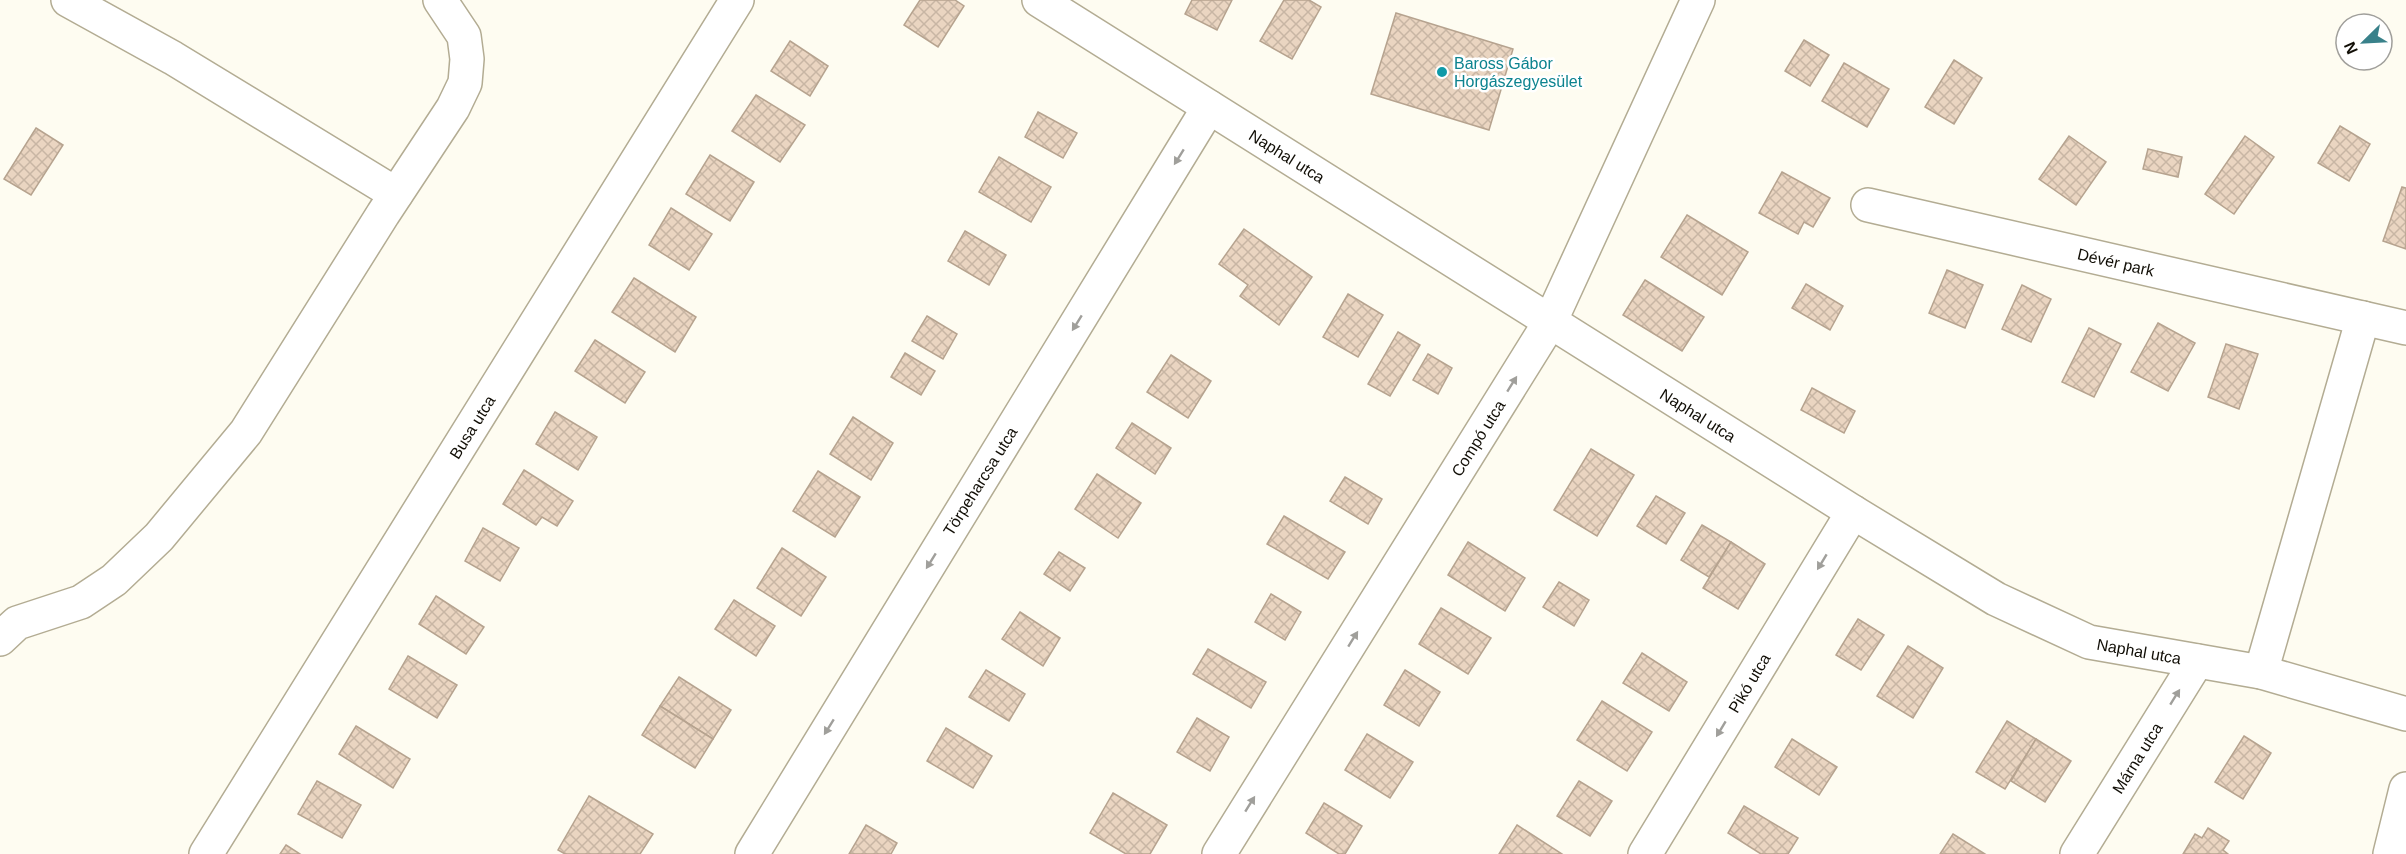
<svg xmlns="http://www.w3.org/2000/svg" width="2406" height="854" viewBox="0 0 2406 854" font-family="Arial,sans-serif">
  <defs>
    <pattern id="building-cross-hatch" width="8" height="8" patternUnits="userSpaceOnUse" patternTransform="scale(1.5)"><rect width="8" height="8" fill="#ead5c1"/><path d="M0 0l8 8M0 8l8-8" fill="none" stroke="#c8b6a4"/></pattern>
  </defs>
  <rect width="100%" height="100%" fill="#fefcf1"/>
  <g fill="url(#building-cross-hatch)" stroke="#b6a38f" stroke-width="1.5">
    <path d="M920,0h35l9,6 -26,41 -34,-22z"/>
    <path d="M1192,0h40l-15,30 -32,-16z"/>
    <path d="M1284,0h25l12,7 -29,52 -32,-18z"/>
    <path d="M1396,13l117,36 -24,81 -118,-36z"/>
    <path d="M1804,40l25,15 -19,31 -25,-15z"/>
    <path d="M790,41l38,25 -18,30 -39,-25z"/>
    <path d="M1954,60l28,18 -28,46 -29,-17z"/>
    <path d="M1844,63l45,26 -22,38 -45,-26z"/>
    <path d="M756,95l49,30 -25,37 -48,-31z"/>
    <path d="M1038,112l39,21 -14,25 -38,-21z"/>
    <path d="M2340,126l30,18 -21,37 -31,-18z"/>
    <path d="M36,128l27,17 -32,50 -27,-16z"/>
    <path d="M2069,136l37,26 -30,43 -37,-26z"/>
    <path d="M2245,136l29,21 -40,57 -29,-20z"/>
    <path d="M2148,149l34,8 -4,20 -35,-8z"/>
    <path d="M710,155l44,27 -24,39 -44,-27z"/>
    <path d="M999,157l52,30 -20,35 -52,-30z"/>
    <path d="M1782,172l48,26 -17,29 -9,-5 -6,12 -39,-21z"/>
    <path d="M2402,187l4,1v61l-23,-8z"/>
    <path d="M671,208l41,26 -23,36 -40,-25z"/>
    <path d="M1687,215l61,37 -26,43 -61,-38z"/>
    <path d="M1244,229l68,48 -33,48 -39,-29 8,-11 -29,-21z"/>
    <path d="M965,231l41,24 -17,30 -41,-24z"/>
    <path d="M1947,270l36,15 -18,43 -36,-15z"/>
    <path d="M634,278l62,39 -21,35 -63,-40z"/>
    <path d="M1645,280l59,37 -22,34 -59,-36z"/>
    <path d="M1806,284l37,22 -13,24 -38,-22z"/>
    <path d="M2022,285l29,14 -20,43 -29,-13z"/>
    <path d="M1348,294l35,21 -25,42 -35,-20z"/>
    <path d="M927,316l30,18 -14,25 -31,-18z"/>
    <path d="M2158,323l37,20 -27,48 -37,-19z"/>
    <path d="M2089,328l32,16 -27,53 -32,-15z"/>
    <path d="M1398,332l22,13 -30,51 -22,-12z"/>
    <path d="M595,340l50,32 -20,31 -50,-32z"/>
    <path d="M2226,344l32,10 -19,55 -31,-12z"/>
    <path d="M905,353l30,18 -14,24 -30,-18z"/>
    <path d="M1428,354l24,14 -14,26 -25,-14z"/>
    <path d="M1171,355l40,26 -23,37 -41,-26z"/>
    <path d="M1812,388l43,23 -11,22 -43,-23z"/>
    <path d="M555,412l42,25 -19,33 -42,-26z"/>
    <path d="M853,417l40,26 -22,37 -41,-26z"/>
    <path d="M1132,423l39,25 -16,26 -39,-26z"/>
    <path d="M1591,449l43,26 -37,61 -43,-26z"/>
    <path d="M524,470l49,31 -16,25 -15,-9 -6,8 -33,-21z"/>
    <path d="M818,471l42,26 -25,40 -42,-26z"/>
    <path d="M1097,474l44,29 -23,35 -43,-29z"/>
    <path d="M1345,477l37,22 -14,25 -38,-23z"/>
    <path d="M1656,496l29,17 -19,31 -29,-18z"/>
    <path d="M1284,516l61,36 -17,27 -61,-35z"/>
    <path d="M1702,525l29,17 -22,35 -28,-17z"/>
    <path d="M483,528l36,20 -19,33 -35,-20z"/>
    <path d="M1468,542l57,36 -20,33 -57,-36z"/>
    <path d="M1731,542l34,22 -27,45 -35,-21z"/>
    <path d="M782,548l44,29 -25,39 -44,-28z"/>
    <path d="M1059,552l26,16 -15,23 -26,-17z"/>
    <path d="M1559,582l30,18 -15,26 -31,-19z"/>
    <path d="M1271,594l30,18 -16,28 -30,-18z"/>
    <path d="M436,596l48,31 -18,27 -47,-30z"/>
    <path d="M734,600l41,26 -19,30 -41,-27z"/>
    <path d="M1441,608l50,30 -23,36 -49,-30z"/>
    <path d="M1020,612l40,26 -17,28 -41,-27z"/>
    <path d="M1858,619l26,16 -23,35 -25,-15z"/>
    <path d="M1908,646l35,22 -30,50 -36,-22z"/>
    <path d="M1208,649l58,33 -15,26 -58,-34z"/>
    <path d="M1642,653l45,29 -18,29 -46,-28z"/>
    <path d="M408,656l49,29 -20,33 -48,-29z"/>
    <path d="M986,670l39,24 -16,27 -40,-24z"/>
    <path d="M1405,670l35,22 -21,34 -35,-21z"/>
    <path d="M679,677l52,33 -18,29 -53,-33z"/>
    <path d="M1602,701l50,31 -25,39 -50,-31z"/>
    <path d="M660,706l53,33 -18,29 -53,-33z"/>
    <path d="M1197,718l32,19 -19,34 -33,-19z"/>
    <path d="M2007,721l29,18 -31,50 -29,-17z"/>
    <path d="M356,726l54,33 -17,29 -54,-34z"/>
    <path d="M946,728l46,28 -19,32 -46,-27z"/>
    <path d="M1367,734l46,28 -23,36 -45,-28z"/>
    <path d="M2244,736l27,17 -28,46 -28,-17z"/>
    <path d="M1792,739l45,28 -18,28 -44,-28z"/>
    <path d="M2036,739l35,22 -26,41 -34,-21z"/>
    <path d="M317,781l44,24 -19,33 -44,-24z"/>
    <path d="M1579,781l33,20 -22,35 -33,-20z"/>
    <path d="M1113,793l54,32 -17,29h-24l-36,-21z"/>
    <path d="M589,796l64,38 -13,20h-75l-7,-4z"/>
    <path d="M1324,803l38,23 -17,28h-6l-33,-21z"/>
    <path d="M1744,806l54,32 -10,16h-27l-33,-21z"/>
    <path d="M866,825l31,18 -6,11h-42z"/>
    <path d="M1517,825l45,29h-63z"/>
    <path d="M2208,828l21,13 -6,9 5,4h-45l12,-20 7,4z"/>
    <path d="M1953,834l32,20h-45z"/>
    <path d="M286,845l14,9h-20z"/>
  </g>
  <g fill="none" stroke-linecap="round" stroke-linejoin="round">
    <g stroke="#b3ac93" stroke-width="36">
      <g id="minor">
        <path d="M68,0l105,58 223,136"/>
        <path d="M1039,0l814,512 143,87 93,43 172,30 145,42"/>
        <path d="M1868,205l538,123"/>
        <path d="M0,639l17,-16 64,-21 33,-22 45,-43 87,-105 137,-218 70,-106 12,-25 2,-24 -3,-23 -24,-36"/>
        <path d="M2261,672l102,-354"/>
        <path d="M206,854l531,-854"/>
        <path d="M752,854l457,-747"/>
        <path d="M1219,854l331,-532 148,-322"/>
        <path d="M1645,854l208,-342"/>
        <path d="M2077,854l120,-193"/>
        <path d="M2390,854l16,-65"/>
      </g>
    </g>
    <use href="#minor" stroke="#fff" stroke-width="33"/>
  </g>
  <defs><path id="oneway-solid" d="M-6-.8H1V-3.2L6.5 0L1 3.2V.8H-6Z" transform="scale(1.5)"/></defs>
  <g fill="#a09f9b">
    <use href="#oneway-solid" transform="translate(1179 157) rotate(122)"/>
    <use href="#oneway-solid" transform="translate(1077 323) rotate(122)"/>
    <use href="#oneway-solid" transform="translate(1512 384) rotate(-58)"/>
    <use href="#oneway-solid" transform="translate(931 561) rotate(122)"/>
    <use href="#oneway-solid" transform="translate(1822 562) rotate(121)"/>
    <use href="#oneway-solid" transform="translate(1353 639) rotate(-58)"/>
    <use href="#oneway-solid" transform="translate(2175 697) rotate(-58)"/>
    <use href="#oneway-solid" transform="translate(829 727) rotate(122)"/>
    <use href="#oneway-solid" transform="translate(1721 729) rotate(121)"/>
    <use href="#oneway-solid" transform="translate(1250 804) rotate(-58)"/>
  </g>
  <circle fill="#0f9aa8" stroke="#fff" stroke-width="2" cx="1442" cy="72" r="6"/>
  <g text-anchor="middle" stroke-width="5" stroke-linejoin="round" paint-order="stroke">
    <g font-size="16" fill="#0d838f" stroke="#fff" text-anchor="start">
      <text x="1454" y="69">Baross Gábor<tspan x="1454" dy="18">Horgászegyesület</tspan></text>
    </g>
    <g font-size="16" fill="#110e06" stroke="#fff">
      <text transform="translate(1287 156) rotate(32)" y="6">Naphal utca</text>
      <text transform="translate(2116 262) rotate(13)" y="6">Dévér park</text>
      <text transform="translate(1698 415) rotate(32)" y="6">Naphal utca</text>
      <text transform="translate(472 427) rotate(-58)" y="6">Busa utca</text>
      <text transform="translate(1478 438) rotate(-58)" y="6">Compó utca</text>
      <text transform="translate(980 481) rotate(-58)" y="6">Törpeharcsa utca</text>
      <text transform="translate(2139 651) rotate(10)" y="6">Naphal utca</text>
      <text transform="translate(1749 683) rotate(-59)" y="6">Pikó utca</text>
      <text transform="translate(2137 758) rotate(-58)" y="6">Márna utca</text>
    </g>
  </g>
  <g transform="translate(2364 42) rotate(246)"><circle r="28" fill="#ffffff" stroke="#a09f9b" stroke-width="1.5"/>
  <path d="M0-4.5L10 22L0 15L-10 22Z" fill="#39818a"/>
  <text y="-9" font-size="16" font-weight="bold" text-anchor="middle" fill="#110e06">N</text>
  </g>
</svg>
